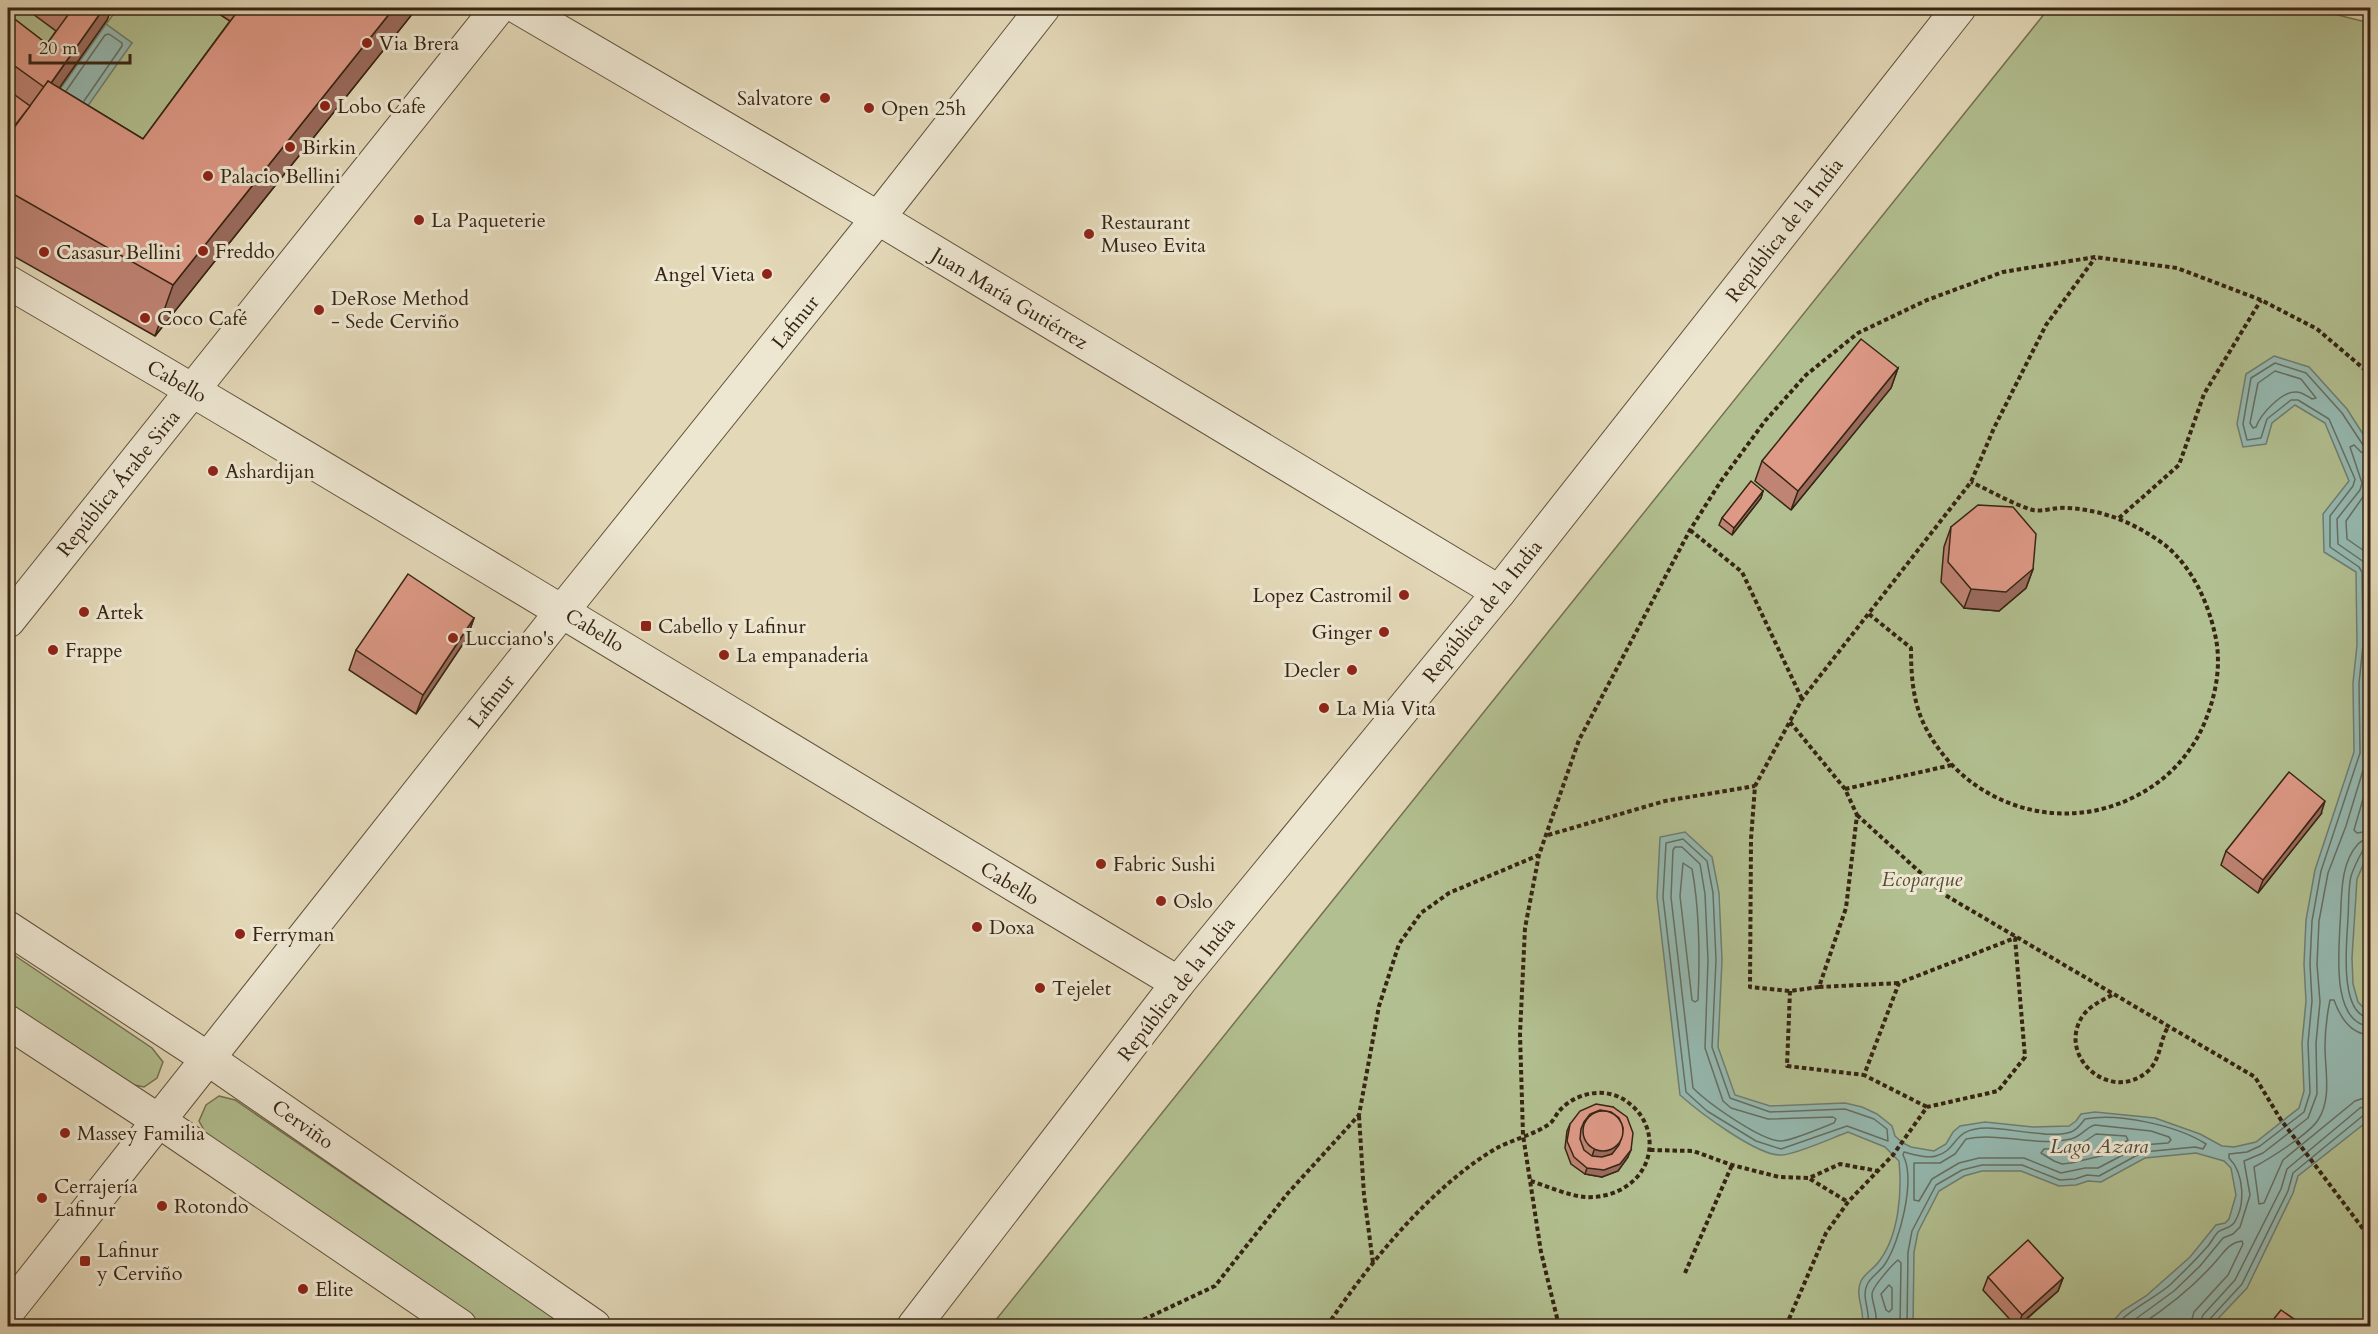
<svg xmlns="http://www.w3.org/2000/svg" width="2378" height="1334" viewBox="0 0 2378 1334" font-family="Cardo,serif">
  <rect width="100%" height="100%" fill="#e3d8b8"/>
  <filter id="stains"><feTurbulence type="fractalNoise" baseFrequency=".00333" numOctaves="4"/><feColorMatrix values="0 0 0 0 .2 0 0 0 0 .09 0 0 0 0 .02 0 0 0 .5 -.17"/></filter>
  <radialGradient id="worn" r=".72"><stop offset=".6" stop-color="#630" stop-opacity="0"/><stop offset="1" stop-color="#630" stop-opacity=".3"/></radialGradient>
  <g fill="#b2bf90" stroke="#747252" stroke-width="1.5">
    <path d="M8,8h17l39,29 -29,41 -27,-20z"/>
    <path d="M118,8h92l34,22 -120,160 -78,-81 86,-66 -26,-19z"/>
    <path d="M2049,8h261l60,15v1303h-1379z"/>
    <path d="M8,951l144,97 11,14 -6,16 -13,9 -15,-3 -121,-77z"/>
    <path d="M219,1096l16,4 331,226h-81l-276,-187 -10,-18 7,-16z"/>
  </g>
  <g fill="#95b9b1" stroke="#6f7e72" stroke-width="1.5">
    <path d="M106,24l26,19 -59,84 -27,-18z"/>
    <path d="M2274,356l35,11 38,42 23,36v404l-13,30 -5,79 1,26 5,18 12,12v102l-6,8 -66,52 -5,17 -46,95 -36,38h-102l13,-15 24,-15 44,-39 26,-32 9,-2 4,-4 7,-24 -5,-27 -7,-7 -28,-8 -51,5 -44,24 -13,-1 -12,4 -17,1 -38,-15h-39l-18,5 -25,15 -21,41 -4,20 -1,74h-51c4,-15 -8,-30 -1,-45 4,-8 14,-13 19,-21 19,-26 22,-68 19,-99l-14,-14 -37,-15c-16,6 -51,22 -66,23 -24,2 -84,-44 -102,-60l-23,-198 3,-60 25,-5 27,25 7,36 3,67 -4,87 17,48 35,11 75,-3 17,4 15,7 15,12 3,10 8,7 8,4 23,4 12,-7 7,-12 7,-6 25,-4 48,5 36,-1 7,-5 5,-7 14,-2 60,6 45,16 22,12 12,1 22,-5 43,-34 5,-17 -2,-48 4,-42 -2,-37 2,-44 9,-50 39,-118 -1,-69 4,-38 -1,-73 -32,-20 -1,-38 26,-33 -24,-58 -30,-18 -23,18 -6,21 -23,3 -6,-23 9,-50z"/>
  </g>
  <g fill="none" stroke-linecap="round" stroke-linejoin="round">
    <g stroke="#666f62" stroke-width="1.5">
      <path d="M66,91l39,-56 4,-1 13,9v3l-38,55"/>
      <path d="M2275,371l26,8 15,19 -4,1c-5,-3 -11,-8 -17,-7 -14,0 -35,23 -39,35l-3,1 -3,-5 8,-40z"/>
      <path d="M2370,487l-24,34 1,18 23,16"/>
      <path d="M2370,775l-16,55 3,3 13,-2"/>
      <path d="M1683,839l24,22 6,32 3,67 -4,87 18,51 40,14 75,-3 29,10 13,10 1,12 -41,-15 -66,23 -25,-8 -49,-30 -21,-19 -23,-195 3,-54z"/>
      <path d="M2370,840c-5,0 -8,0 -12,4 -19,21 -16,55 -18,81 -1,25 -9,99 30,101"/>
      <path d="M1675,847h7l18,17 5,30 3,66 -3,88 18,53 8,7 37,11 65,-2 3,2 -2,4c-11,4 -43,18 -53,18 -20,0 -73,-38 -88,-53l-22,-191 2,-47z"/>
      <path d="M2370,847l-7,3c-5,9 -9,17 -12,26 -3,13 -2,28 -3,42 -1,22 -10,97 22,100"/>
      <path d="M1683,863l9,6c8,43 8,87 6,131l-3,2 -3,-2 -12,-104z"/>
      <path d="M2370,1035c-19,-1 -30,-18 -36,-35h-4c-3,15 -5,32 -5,47 0,23 7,52 -7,73 -9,14 -49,39 -64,47l5,37 5,-1 19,-43 72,-59 15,-5"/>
      <path d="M2095,1125l56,6 18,6 2,3 -3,3 -26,2 -44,23h-13l-24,5 -37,-15h-45l-20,5 -27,16 -13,22 -5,-1v-37h26l15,-9 11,-15c35,-7 70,8 105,0 10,-2 15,-12 24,-14z"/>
      <path d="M2096,1134l30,2 2,4 -23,15 -34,8 -9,1 -8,-3 -13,-8 3,-4 31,-1z"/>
      <path d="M1889,1285l3,3v21l-3,3 -3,-2 -5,-16z"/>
      <path d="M1868,1326c3,-14 -7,-29 -1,-41 3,-8 13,-13 18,-21 15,-22 31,-85 18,-109l1,-3c8,2 24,7 32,4 23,-6 15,-28 51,-28 22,0 64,11 84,4 6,-2 10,-8 14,-13 34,-6 91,6 121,25l-3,5 -8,-2 -52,5 -44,24 -12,-1 -12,4 -15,1 -38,-15h-40l-20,5 -26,15 -24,46 -4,21 -1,74"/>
      <path d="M1876,1326c2,-15 -4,-21 -4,-32 0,-7 21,-30 26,-34l3,3 -1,63"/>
      <path d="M2116,1326c12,-16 38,-27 55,-42 12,-12 25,-24 36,-37 4,-4 7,-11 11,-15 5,-4 11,-3 16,-9 12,-18 10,-50 -5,-65v-4l18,-2 13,-6 44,-34 6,-19 -2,-50 4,-42 -2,-37 2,-43 9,-50 39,-118 -1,-70 4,-38 -1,-73 -3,-5 -29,-20v-31l23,-30 2,-7 -26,-60 -31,-19h-7l-24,19 -6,19 -14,2 -4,-16 8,-46 24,-15 31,10 36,40 21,32 7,2"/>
      <path d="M2126,1326l48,-35 26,-25 23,-28 10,-4 7,-7 10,-32 -6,-34 19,-8 45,-35 9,-24 -1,-51 4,-41 -3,-38 2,-43 9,-48 18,-47 22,-72 -2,-71 4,-37 -1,-75 -5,-9 -26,-18 -1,-25 23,-29 2,-7 -12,-36 4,-2 7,7 9,2"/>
      <path d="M2139,1326c29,-19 55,-39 78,-66 8,-9 12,-17 25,-19l1,3 -15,31 -34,37 -4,14"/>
      <path d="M2199,1326l4,-11 32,-35 46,-91 6,-20 73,-61 10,-3"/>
      <path d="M2207,1326l2,-6 33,-36 46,-93 5,-18 72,-59 5,-1"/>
    </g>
    <g stroke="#61523c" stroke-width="35">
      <g id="minor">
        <path d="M519,8l359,210 621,374"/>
        <path d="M8,282c393,229 780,468 1170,701"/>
        <path d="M8,621l490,-613"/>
        <path d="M8,928l199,130 387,268"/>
        <path d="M8,1022l151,99 301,205"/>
        <path d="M8,1311l555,-701 315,-392 165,-210"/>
        <path d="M914,1326l264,-343 321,-391 460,-584"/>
      </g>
    </g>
    <g stroke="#362513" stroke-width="4" stroke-dasharray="4.5 3" stroke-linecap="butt">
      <path d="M2119,518l60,-53 25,-71 57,-94"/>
      <path d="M1690,530l52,42 60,127"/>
      <path d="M1869,614l42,34c0,29 2,58 17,84 40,73 131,103 206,65 33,-16 59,-44 72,-78 10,-25 15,-53 10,-80 -7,-35 -23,-71 -51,-94 -30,-22 -63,-36 -100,-37 -10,-1 -22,4 -32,2 -21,-6 -42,-19 -62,-28"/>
      <path d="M1790,722l55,67 12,26 -11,93 -27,79 -29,4 -40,-4 1,-148 4,-53 47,-87 169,-217 23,-54 52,-103 49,-67"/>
      <path d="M1845,789l107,-24"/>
      <path d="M1857,815l88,80 310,182 26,43 89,118"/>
      <path d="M1548,835l117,-34 90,-15"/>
      <path d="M1819,987l80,-4"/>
      <path d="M1790,991l-3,75 77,9"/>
      <path d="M2112,995c-11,6 -23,11 -30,22 -25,40 28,86 65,55 14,-12 12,-30 21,-45"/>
      <path d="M1359,1116l5,79 9,68"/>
      <path d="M1650,1150l43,1 39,14 47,12 30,1 31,-14 38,7"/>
      <path d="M1810,1179l38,23"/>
      <path d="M1685,1273l47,-108"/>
      <path d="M1130,1326l85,-40 73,-93 71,-78 20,-109 20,-62 22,-31 28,-20 90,-38"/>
      <path d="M1327,1326c42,-63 103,-138 168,-177 16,-9 41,-15 54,-25 5,-3 7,-10 11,-14 18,-19 49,-24 70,-6 14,11 22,29 19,48 -5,30 -35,47 -64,45 -16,-1 -41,-12 -57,-17"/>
      <path d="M1559,1326l-18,-74 -18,-117 -3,-101 5,-106 14,-73 40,-115 111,-210 31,-49 44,-60 41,-46 52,-42 69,-33 76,-28 92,-15 82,11 84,32 56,29 53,45"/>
      <path d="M1786,1326l40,-93 22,-31 45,-47 34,-48 71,-16 27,-34 -10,-119 -116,45 -35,92 63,32"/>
    </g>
    <use href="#minor" stroke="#ede6d1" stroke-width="33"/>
  </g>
  <g fill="#bf8474" stroke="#362513" stroke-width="1.5">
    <path d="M25,8h87l-5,12 -48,68 84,51 87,-118 -20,-13h207l-262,328 -147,-83v-239l39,30 9,-13z"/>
    <path d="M1898,368l-7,20 -100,122 -36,-29 7,-20z"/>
    <path d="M1763,491l-2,7 -29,37 -13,-10 3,-7z"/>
    <path d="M1951,527l82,42 -7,19 -27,23 -35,-3 -23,-26 3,-35z"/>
    <path d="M474,618l-7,20 -51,76 -67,-44 7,-20z"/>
    <path d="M2321,814l-63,79 -37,-28 5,-14z"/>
    <path d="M1613,1107l15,50 -10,14 -16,6 -17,-3 -14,-10 -6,-16 2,-17 3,-7z"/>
    <path d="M1988,1277l75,1 -5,13 -39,35h-3l-33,-36z"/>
  </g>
  <g fill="#9b6b5e" stroke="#362513" stroke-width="1.5">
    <path d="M104,8h8l-5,12 -73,104 13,-35z"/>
    <path d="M394,8h23l-262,328 18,-51z"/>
    <path d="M1898,368l-7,20 -100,122 7,-19z"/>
    <path d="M1763,491l-2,7 -29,37 2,-7z"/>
    <path d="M2033,569l-7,19 -27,23 -35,-3 7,-19z"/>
    <path d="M474,618l-7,20 -51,76 7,-19z"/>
    <path d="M2325,801l-4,13 -63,79 5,-13z"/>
    <path d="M1621,1139l-4,13 -27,11 4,-13z"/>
    <path d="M1631,1150l-3,7 -10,14 -16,6 -17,-3 2,-6z"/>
    <path d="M2063,1278l-5,13 -40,35 4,-11z"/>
  </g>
  <g fill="#de9987" stroke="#362513" stroke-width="1.5" fill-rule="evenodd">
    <path d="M73,8h31l-53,75 -3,-2 -4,6 -36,-26v-47l39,30z"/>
    <path d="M240,8h154l-221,277 -165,-94v-55l40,-55 95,58z"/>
    <path d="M8,90l22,16 -21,27 -1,-1z"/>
    <path d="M1861,339l37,29 -100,123 -36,-30z"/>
    <path d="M1751,481l12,10 -29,37 -12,-10z"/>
    <path d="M1978,505l35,2 23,27 -3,35 -27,23 -35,-3 -23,-27 3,-35z"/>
    <path d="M408,574l66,44 -51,77 -67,-45z"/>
    <path d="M2289,772l36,29 -62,79 -37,-29z"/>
    <path d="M1596,1104l17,3 14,10 6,16 -2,17 -11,14 -16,6 -17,-2 -13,-11 -7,-16 3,-17 10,-13zM1600,1110l11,2 8,6 4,10 -2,11 -2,6 -7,9 -10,3 -10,-1 -8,-6 -4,-11 1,-10 3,-7 6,-8z"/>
    <circle cx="1603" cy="1131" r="20"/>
    <path d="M2028,1240l35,38 -41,37 -34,-38z"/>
    <path d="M2281,1310l23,16h-36z"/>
  </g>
  <g fill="#8f2418" stroke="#ede6d1" stroke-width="2">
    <circle cx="367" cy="43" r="6"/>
    <circle cx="825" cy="98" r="6"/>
    <circle cx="325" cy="106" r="6"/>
    <circle cx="869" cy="108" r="6"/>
    <circle cx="290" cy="147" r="6"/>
    <circle cx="208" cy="176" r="6"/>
    <circle cx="419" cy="220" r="6"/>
    <circle cx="1089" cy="234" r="6"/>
    <circle cx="203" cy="251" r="6"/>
    <circle cx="44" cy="252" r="6"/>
    <circle cx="767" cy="274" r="6"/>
    <circle cx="319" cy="310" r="6"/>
    <circle cx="145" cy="318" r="6"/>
    <circle cx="213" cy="471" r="6"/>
    <circle cx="1404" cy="595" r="6"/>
    <circle cx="84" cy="612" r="6"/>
    <rect x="640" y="620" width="12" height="12" rx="3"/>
    <circle cx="1384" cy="632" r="6"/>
    <circle cx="453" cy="638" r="6"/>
    <circle cx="53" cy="650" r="6"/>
    <circle cx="724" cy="655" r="6"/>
    <circle cx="1352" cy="670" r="6"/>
    <circle cx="1324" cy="708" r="6"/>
    <circle cx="1101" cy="864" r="6"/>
    <circle cx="1161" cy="901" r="6"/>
    <circle cx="977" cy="927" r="6"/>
    <circle cx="240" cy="934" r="6"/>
    <circle cx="1040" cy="988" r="6"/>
    <circle cx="65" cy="1133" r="6"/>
    <circle cx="42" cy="1198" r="6"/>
    <circle cx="162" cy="1206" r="6"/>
    <rect x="79" y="1255" width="12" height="12" rx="3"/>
    <circle cx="303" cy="1289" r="6"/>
  </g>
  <g text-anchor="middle" stroke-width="6" stroke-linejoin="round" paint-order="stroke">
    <g font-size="20" fill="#362513" stroke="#ede6d1" text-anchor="start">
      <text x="379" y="50">Via Brera</text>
      <text x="813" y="105" text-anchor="end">Salvatore</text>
      <text x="337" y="113">Lobo Cafe</text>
      <text x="881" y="115">Open 25h</text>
      <text x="302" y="154">Birkin</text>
      <text x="220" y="183">Palacio Bellini</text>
      <text x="431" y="227">La Paqueterie</text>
      <text x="1101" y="229">Restaurant<tspan x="1101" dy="23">Museo Evita</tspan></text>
      <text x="215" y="258">Freddo</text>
      <text x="56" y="259">Casasur Bellini</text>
      <text x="755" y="281" text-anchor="end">Angel Vieta</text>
      <text x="331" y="305">DeRose Method<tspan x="331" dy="23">- Sede Cerviño</tspan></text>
      <text x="157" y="325">Coco Café</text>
      <text x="225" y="478">Ashardijan</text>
      <text x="1392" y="602" text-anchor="end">Lopez Castromil</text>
      <text x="96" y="619">Artek</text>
      <text x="658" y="633">Cabello y Lafinur</text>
      <text x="1372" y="639" text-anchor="end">Ginger</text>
      <text x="465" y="645">Lucciano's</text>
      <text x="65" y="657">Frappe</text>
      <text x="736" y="662">La empanaderia</text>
      <text x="1340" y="677" text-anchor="end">Decler</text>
      <text x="1336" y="715">La Mia Vita</text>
      <text x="1113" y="871">Fabric Sushi</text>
      <text x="1173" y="908">Oslo</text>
      <text x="989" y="934">Doxa</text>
      <text x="252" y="941">Ferryman</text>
      <text x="1052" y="995">Tejelet</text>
      <text x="77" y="1140">Massey Familia</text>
      <text x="54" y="1193">Cerrajería<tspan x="54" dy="23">Lafinur</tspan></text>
      <text x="174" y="1213">Rotondo</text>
      <text x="97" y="1257">Lafinur<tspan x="97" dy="23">y Cerviño</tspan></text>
      <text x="315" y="1296">Elite</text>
    </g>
    <g font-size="20" fill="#362513" stroke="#ede6d1">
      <text transform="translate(1784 230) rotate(-52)" y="7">República de la India</text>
      <text transform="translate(1010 298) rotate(31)" y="7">Juan María Gutiérrez</text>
      <text transform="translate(795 322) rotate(-51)" y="7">Lafinur</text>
      <text transform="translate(177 381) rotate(30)" y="7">Cabello</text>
      <text transform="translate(118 483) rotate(-51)" y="7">República Árabe Siria</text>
      <text transform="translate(1482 611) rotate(-51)" y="7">República de la India</text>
      <text transform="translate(595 630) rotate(31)" y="7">Cabello</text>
      <text transform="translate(491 701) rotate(-52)" y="7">Lafinur</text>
      <text transform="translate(1010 883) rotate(31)" y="7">Cabello</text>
      <text transform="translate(1176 989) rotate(-52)" y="7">República de la India</text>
      <text transform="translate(303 1124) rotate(35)" y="7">Cerviño</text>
    </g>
    <g font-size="20" font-style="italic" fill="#554c32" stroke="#ede6d1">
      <text x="1922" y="886">Ecoparque</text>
    </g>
    <g font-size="21" font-style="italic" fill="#4e4a3a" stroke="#ede6d1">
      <text x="2099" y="1153">Lago Azara</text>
    </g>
  </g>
  <rect width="2378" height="1334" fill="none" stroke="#e3d8b8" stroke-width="30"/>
  <rect x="9" y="9" width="2360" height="1316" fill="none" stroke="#362513" stroke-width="3"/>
  <rect x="15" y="15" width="2348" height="1304" fill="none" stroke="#362513" stroke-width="1.5"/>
  <path d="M30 54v9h100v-9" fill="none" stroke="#362513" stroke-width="3"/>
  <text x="39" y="54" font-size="18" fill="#362513" stroke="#ede6d1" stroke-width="4.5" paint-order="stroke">20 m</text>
  <rect width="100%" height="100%" filter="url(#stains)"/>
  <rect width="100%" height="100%" fill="url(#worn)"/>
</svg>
